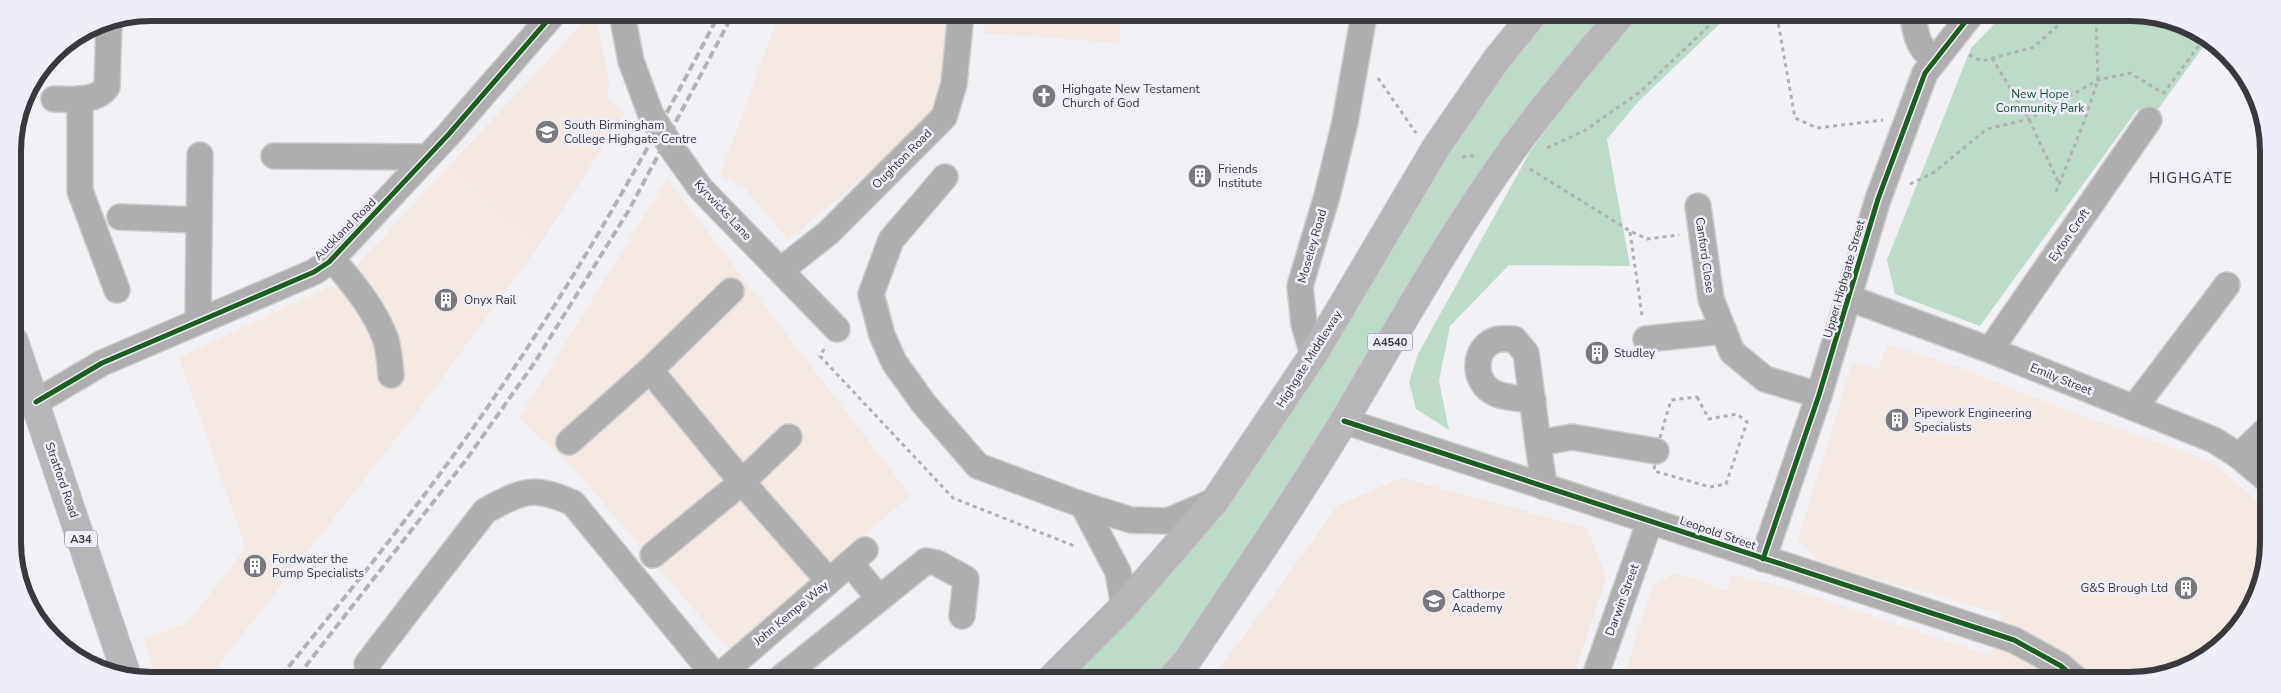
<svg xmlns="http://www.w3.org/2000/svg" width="2281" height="693" viewBox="0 0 2281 693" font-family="'Nunito Sans',sans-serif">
  <rect width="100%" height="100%" fill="#f0f0f5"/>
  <g fill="#f3e8e2">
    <path d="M779,14h173l-1,17 -18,83 -79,71 -66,55 -45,-54 -23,-10z"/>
    <path d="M986,14l135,1 -2,28 -135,-10z"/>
    <path d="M449,166l89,81 -121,165 -207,264h-55l-11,-37 43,-16 59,-75 -67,-190 165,-78z"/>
    <path d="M667,179l243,316 -178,159 -157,-184 -56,-52z"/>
    <path d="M1887,344l77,25 94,38 154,55 52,45v70l-19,42 -31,33 -76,28 -515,-1 30,-94 24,-12 50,18 5,-16 59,14 200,67 11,-42 -183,-51 -21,-24 55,-177 25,8z"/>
  </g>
  <g fill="#f3e7e2">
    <path d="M591,14l6,6 12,62 -2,16 18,15 -87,134 -89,-81z"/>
    <path d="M1402,478l185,50 19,48 -33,103 -361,-1 40,-53 86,-120z"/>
  </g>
  <g fill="#bedbca">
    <path d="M1550,16h51l-95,119 -63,94 -161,268 -122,176 -5,5h-86l36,-32 106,-120 150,-224 109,-184z"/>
    <path d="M1633,16h95l-90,86 -31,37 23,127 -121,-1 -59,61 -11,55 10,49 -33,-21 -7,-27 9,-28 112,-202 55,-78z"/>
    <path d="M2001,17h164l41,26 -50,69 -19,-2 -157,216 -85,-32 -8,-34 84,-212z"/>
  </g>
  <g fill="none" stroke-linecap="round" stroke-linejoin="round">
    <g stroke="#cccccf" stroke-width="28">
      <g id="minor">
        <path d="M622,14l9,47 20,54 23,36 27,38 136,140"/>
        <path d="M1913,17c3,19 5,31 22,43"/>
        <path d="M54,99c17,0 41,4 53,-12l2,-66"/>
        <path d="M80,99v92l37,99"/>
        <path d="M274,156l153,1"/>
        <path d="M945,177l-54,63 -20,54 11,41 12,27 30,42 54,62 105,39 48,15 37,1 47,-20"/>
        <path d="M1698,206l13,93 21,53 33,27 54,16"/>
        <path d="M120,217l78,3"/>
        <path d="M332,259c21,24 43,51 54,81 3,11 4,24 5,35"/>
        <path d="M781,270l47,-37 116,-116 10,-33 7,-70"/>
        <path d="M1849,298l141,52 224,90 25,16 25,21"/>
        <path d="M198,321l2,-166"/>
        <path d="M1646,339l78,-8"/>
        <path d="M1990,350l159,-230"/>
        <path d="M1313,355l-9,-31 -4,-38 27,-90 18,-74 19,-107"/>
        <path d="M650,370l92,112 87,99"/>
        <path d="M1533,400c-13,-2 -32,-2 -42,-9 -18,-12 -18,-42 4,-51 5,-2 14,-1 19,-1l12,14 18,134"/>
        <path d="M36,402l66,-39 212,-91 15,-10 119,-127 106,-122"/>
        <path d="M2134,408l93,-123"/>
        <path d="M1344,421l670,219 47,26 16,14"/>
        <path d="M569,442l81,-72 81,-79"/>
        <path d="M1538,443l34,-6 84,14"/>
        <path d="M2239,456l25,-24"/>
        <path d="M1083,505l35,67 6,34"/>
        <path d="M653,555l89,-73 47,-45"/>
        <path d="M1763,559l56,-164 59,-196 47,-126 44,-56"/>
        <path d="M850,563l29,35"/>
        <path d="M367,664l118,-153c37,-20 48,-26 88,-8l143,174"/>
        <path d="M718,677l147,-127"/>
        <path d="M782,677l144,-116 11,2 29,16 -4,37"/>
        <path d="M1594,679l56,-158"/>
      </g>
    </g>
    <g stroke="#cccccf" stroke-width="30">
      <g id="highway">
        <path d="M14,341l113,335"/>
        <path d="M1052,678l72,-72 91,-105 98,-146 124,-209 60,-87 35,-43"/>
        <path d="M1172,678l14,-16c54,-80 109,-160 159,-243 54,-91 105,-183 167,-269 34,-47 71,-90 108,-134"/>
      </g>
    </g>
    <g stroke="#b1b1b2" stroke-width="3" stroke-dasharray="4 4" stroke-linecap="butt">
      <path d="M1777,16l18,102 22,10 66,-8"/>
      <path d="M1969,55l13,6 52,-14 33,-30"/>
      <path d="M1992,58l37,61 30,65"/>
      <path d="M1378,78l38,55"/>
      <path d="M2163,94l40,-54"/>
      <path d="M1547,148l37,-17 56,-39 79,-76"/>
      <path d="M1462,157l16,-2"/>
      <path d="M1530,169l100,62 17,8 32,-4"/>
      <path d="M1910,184l23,-11 54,-44 42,-10 69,-39 32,-7 33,20"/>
      <path d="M2056,192l28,-70 14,-42 -2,-63"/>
      <path d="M1630,232l12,83"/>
      <path d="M824,349l-4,7 133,142 124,49"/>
      <path d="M1697,397l12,22 28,-5 10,8 -21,62 -16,3 -56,-16 2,-20 15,-51z"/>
    </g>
    <use href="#minor" stroke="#afaeae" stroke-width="25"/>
    <use href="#highway" stroke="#b6b5b8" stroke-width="28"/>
    <g stroke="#b3b2b4" stroke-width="4" stroke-dasharray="8 4" stroke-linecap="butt">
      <path d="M281,676c79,-97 158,-195 227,-299 78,-116 147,-239 211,-363"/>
      <path d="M298,676l168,-216 69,-98 94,-152 104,-196"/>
    </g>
    <g stroke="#edeef8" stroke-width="8">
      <g id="cycleway">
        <path d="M36,402l66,-39 212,-91 15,-10 119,-127 106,-122"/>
        <path d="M1344,421l670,219 47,26 16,14"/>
        <path d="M1763,559l56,-164 59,-196 47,-126 44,-56"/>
      </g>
    </g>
    <use href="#cycleway" stroke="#1b5e20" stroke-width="5"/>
  </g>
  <defs>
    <g id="church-disc" transform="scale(1.25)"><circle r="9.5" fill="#79797d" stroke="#edeef8"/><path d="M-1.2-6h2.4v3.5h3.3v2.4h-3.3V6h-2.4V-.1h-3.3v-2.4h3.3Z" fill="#fff"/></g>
    <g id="university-disc" transform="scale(1.25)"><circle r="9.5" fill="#79797d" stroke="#edeef8"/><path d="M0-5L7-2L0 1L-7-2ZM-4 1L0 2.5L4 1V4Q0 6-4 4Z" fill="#fff"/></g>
    <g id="building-disc" transform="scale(1.25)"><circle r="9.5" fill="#79797d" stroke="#edeef8"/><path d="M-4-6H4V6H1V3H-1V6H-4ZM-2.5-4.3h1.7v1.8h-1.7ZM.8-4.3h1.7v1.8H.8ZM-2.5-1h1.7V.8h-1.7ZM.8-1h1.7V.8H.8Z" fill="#fff"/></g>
    <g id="school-disc" transform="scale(1.25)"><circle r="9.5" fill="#79797d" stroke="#edeef8"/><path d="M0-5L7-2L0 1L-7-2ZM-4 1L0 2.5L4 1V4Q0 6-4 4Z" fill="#fff"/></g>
  </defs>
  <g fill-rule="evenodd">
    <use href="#church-disc" x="1044" y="96"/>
    <use href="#university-disc" x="547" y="132"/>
    <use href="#building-disc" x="1200" y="176"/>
    <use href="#building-disc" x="446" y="300"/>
    <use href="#building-disc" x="1597" y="353"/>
    <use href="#building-disc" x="1897" y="420"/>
    <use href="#building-disc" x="255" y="566"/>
    <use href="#building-disc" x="2186" y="588"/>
    <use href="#school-disc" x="1434" y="601"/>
  </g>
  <g text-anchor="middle" stroke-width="5" stroke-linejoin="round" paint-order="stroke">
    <g fill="#edeef8" stroke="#6f6f75" stroke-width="1">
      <rect x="1367.5" y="333.5" width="45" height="17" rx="4"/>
      <rect x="65" y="530.5" width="32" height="17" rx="4"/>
    </g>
    <g font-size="11" font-weight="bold" fill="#39393d">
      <text x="1390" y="346">A4540</text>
      <text x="81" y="543">A34</text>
    </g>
    <g font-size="12" fill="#39393d" stroke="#edeef8" text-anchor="start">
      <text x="1062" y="93">Highgate New Testament<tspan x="1062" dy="14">Church of God</tspan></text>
      <text x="564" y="129">South Birmingham<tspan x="564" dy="14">College Highgate Centre</tspan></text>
      <text x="1218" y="173">Friends<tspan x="1218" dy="14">Institute</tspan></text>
      <text x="464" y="304">Onyx Rail</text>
      <text x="1614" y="357">Studley</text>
      <text x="1914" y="417">Pipework Engineering<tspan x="1914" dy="14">Specialists</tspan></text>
      <text x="272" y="563">Fordwater the<tspan x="272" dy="14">Pump Specialists</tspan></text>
      <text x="2168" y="592" text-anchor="end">G&amp;S Brough Ltd</text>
      <text x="1452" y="598">Calthorpe<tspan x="1452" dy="14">Academy</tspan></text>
    </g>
    <g font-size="12" fill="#155330" stroke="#edeef8">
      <text x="2040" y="98">New Hope<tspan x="2040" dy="14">Community Park</tspan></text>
    </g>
    <g font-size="12" fill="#39393d" stroke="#edeef8">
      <text transform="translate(902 159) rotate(-45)" y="4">Oughton Road</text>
      <text transform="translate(723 210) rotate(47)" y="4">Kyrwicks Lane</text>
      <text transform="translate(345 229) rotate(-45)" y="4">Auckland Road</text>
      <text transform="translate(2069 235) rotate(-55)" y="4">Eyton Croft</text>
      <text transform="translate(1312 246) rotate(-74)" y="4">Moseley Road</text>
      <text transform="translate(1705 255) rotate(82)" y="4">Canford Close</text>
      <text transform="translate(1844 279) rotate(-74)" y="4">Upper Highgate Street</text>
      <text transform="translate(1309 359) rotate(-58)" y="4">Highgate Middleway</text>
      <text transform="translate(2061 379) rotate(22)" y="4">Emily Street</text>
      <text transform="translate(62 480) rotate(71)" y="4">Stratford Road</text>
      <text transform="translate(1718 533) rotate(19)" y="4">Leopold Street</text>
      <text transform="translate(1622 600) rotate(-70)" y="4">Darwin Street</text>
      <text transform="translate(791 613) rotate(-40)" y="4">John Kempe Way</text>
    </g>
    <g font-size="15" letter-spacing="1" fill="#39393d" stroke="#edeef8">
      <text x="2191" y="183">HIGHGATE</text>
    </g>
  </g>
  <path d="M0 0H2281V693H0ZM151 21H2130A130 130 0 0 1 2260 151V542A130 130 0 0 1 2130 672H151A130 130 0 0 1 21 542V151A130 130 0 0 1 151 21Z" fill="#edeef8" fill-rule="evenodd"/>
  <path fill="none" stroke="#39393d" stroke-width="6" d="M151 21H2130A130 130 0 0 1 2260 151V542A130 130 0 0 1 2130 672H151A130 130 0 0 1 21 542V151A130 130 0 0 1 151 21Z"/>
</svg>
